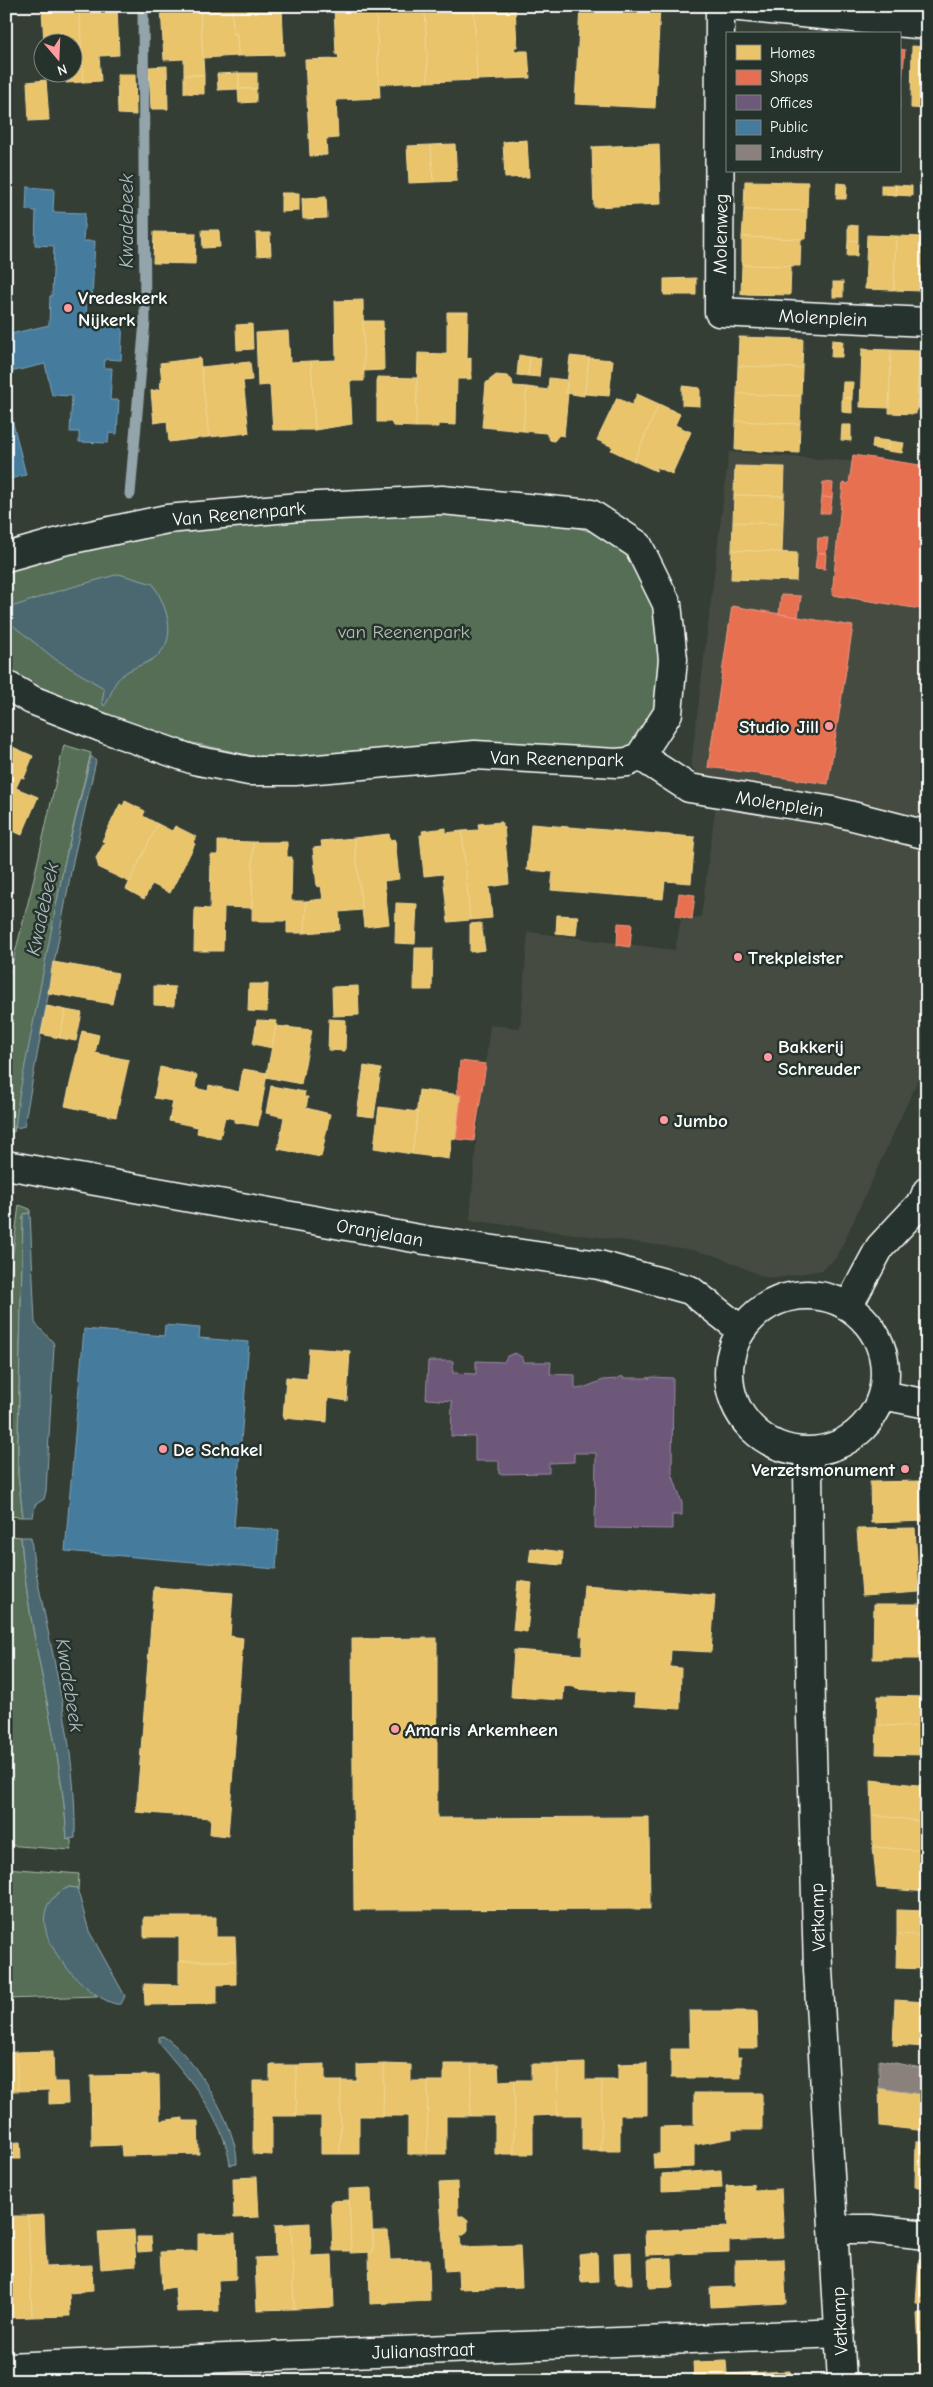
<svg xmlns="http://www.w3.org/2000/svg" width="933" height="2387" viewBox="0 0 933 2387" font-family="'Comic Neue',sans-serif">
  <rect width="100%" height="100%" fill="#343e35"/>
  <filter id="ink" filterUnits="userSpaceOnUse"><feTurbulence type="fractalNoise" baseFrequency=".02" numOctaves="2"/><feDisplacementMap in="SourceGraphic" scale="10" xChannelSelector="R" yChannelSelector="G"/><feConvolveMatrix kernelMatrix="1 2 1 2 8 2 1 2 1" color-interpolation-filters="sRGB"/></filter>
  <g filter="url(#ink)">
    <path fill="#454b3f" d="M729,452l198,15v593l-90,197 -15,13 -45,8 -13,-1 -47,-21 -30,-7 -217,-29 6,-77 14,-118 30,3 8,-96 147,18 6,-31 20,-2 15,-114 -25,-38z"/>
    <g fill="#556e54" stroke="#aab6aa">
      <path d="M406,509l156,14 50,15 28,22 32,55 -1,76 -42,59 -358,10 -106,-23 -127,-50 -32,-16v-101l133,-37z"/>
      <path d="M64,745l27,8 -27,112 -50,267 -8,-2v-142l25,-97z"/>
      <path d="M19,1205l11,4v4l-6,1 -1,3 -5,223v34l5,43 -17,-1v-72l5,-47 -5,-1v-90z"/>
      <path d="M12,1536l9,1c7,102 40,200 46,302l4,1v10l-65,-5v-308z"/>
      <path d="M6,1868l73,6 -1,16 -1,-2 -8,-1 -15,10 22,80 21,19 -91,3z"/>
    </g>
    <g fill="#4b6871" stroke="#93a4aa">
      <path d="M119,574l34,10c12,20 26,52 5,71 -9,9 -24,11 -34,19 -15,12 -11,22 -20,32l-2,-3 2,-13 -2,-3 -47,-28 -49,-39v-11l52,-18z"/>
      <path d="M91,756l5,5 -23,100 -49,265 -7,2 -2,-1 4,-31 45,-231z"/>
      <path d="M30,1213l5,110 18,19 1,4 -8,145 -2,8 -9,6 -2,12h-10l-5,-43v-34l5,-223 1,-3z"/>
      <path d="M21,1537h10l2,19c17,93 44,188 42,282l-8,1c-6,-102 -39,-200 -46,-302z"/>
      <path d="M69,1887l8,1 12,43 36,65 -4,8c-25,5 -121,-87 -52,-117z"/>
      <path d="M163,2036c31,19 75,91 74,128l-7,1c-6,-48 -41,-86 -71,-122v-6z"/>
    </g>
    <g fill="#e9c46a" stroke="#f0d697">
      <path d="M117,6l2,49 -20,1 2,25 -18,1 -4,-75z"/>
      <path d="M166,6l34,1 4,68h-20v-16l-20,1 -3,-53z"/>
      <path d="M232,6h50l2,49 -46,1 -1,-22h-4z"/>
      <path d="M232,6l1,28h4l1,22 -35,2 -3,-51z"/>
      <path d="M334,6h42l4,92 -44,2 2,38 -12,1 1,16 -17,1 -5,-96 34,-1 -1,-5 -2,1z"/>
      <path d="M376,6h49l3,76 -49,2z"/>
      <path d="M425,6h49l3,74 -49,2z"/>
      <path d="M474,6h41l2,41h-3l1,4h13l2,27 -53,2z"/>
      <path d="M580,6h80l-5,102 -80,-4z"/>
      <path d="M79,7l4,75 -17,1v-11h6v-30h-28l-2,-32z"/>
      <path d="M912,46l15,1v62l-16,-1z"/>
      <path d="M167,66l1,43h-17l-2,-42z"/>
      <path d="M239,73v16l-21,1 -1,-16z"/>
      <rect x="239" y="73" width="18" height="16"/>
      <path d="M117,74h18l1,41 -18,-1z"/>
      <path d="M184,75h20v19l-20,-1z"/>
      <path d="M46,80l3,40 -20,1 -2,-39z"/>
      <path d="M238,89h18v13l-17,1z"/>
      <path d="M527,140l2,37 -24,1 -2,-36z"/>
      <path d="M455,144l2,37 -24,1 -2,-37z"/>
      <path d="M659,144l2,60 -67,3 -2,-60z"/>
      <path d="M431,145l2,37 -24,1 -2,-37z"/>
      <path d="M745,181l63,1 -1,29 -63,-1z"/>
      <path d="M837,183l10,1 -1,15h-10z"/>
      <rect x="881" y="185" width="15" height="10"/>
      <path d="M896,185l16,1v10l-16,-1z"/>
      <path d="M281,193h18v18l-18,1z"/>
      <path d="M326,197l1,21 -24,1 -1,-21z"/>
      <path d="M744,210l63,1 -1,28 -64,-2z"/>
      <path d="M848,225l10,1v15l-10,-1z"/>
      <path d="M202,230h17l1,17 -17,1z"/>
      <path d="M154,232l42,1 -1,31 -42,-1z"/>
      <path d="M256,233h14l1,22 -14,1z"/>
      <path d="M867,235l29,1 -2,54 -29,-1z"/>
      <path d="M896,236l28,1 -2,54 -28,-1z"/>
      <path d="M742,237l59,2 -1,27 -58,-1z"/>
      <path d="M924,237h3v54h-5z"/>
      <path d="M848,240l10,1 -1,15h-10z"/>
      <path d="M742,265l49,1 -1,29 -49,-1z"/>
      <path d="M696,278v17h-32v-16z"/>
      <rect x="833" y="282" width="10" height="15"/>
      <path d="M363,300l1,81h-14l2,43 -37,6 -4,-69 25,-1 -1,-59z"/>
      <path d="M447,312h21l-1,47 4,-1v21h-14l-1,46 -18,-1v3h-22l2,-74 29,1z"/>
      <path d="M363,321h20l1,49 -20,1z"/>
      <path d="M252,324l1,25 -16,1 -1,-25z"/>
      <path d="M288,331l2,31 21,-1 4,69h-42l-3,-45 -12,1 -2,-53z"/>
      <path d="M739,337l64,2 -1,29 -64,-2z"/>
      <path d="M832,340l11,1 -1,16h-11z"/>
      <path d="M862,349l29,1 -2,58 -29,-1z"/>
      <path d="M891,350l28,1 -3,63 -27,-1z"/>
      <path d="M919,351l8,1v57l-10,-1z"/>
      <path d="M519,355l11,2 -2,19 -11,-1z"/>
      <path d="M570,356l19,2 -5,38 -18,-3z"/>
      <path d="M530,357l11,1 -2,19 -11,-1z"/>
      <path d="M200,358l9,79 -40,5 -2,-21 -13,2 -3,-32 10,-2 -1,-6 2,-1 -2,-19z"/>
      <path d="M589,358l24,2 -4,36 -24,-2z"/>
      <path d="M250,362l2,18 -9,1 6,52 -40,4 -8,-70z"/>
      <path d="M738,366l64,2 -1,28 -64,-2z"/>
      <path d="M496,375l11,1 5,4 1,6 14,1 -4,44 -41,-4 4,-44z"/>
      <path d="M377,377l40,1 -1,49 -23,-1 -2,-4h-14z"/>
      <path d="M549,378l18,2 -1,13h2l-4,43 -5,-1 -5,6 -4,-1 -4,-7 -23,-2 4,-44 21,3z"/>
      <path d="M843,382h10l-1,16h-10z"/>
      <path d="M682,386l18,2v18l-18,-1z"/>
      <path d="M637,394l22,10 -25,57 -23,-11 2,-3 -16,-7 20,-42 15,7z"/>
      <path d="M737,394l64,2 -1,28 -64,-3z"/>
      <path d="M842,398h10v15l-10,-1z"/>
      <path d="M659,404l21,10 -5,11 16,7 -19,42 -15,-7 -1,4 -22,-10z"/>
      <path d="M736,421l64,3 -1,29 -64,-3z"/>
      <path d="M842,425h9v16l-10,-1z"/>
      <path d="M873,439l16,2 -2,10 -15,-3z"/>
      <path d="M889,441l15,2 -2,10 -15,-2z"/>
      <path d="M735,466l50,1 -1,29 -50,-1z"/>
      <path d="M734,495l50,1 -1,28 -50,-2z"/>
      <path d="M733,522l50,2 -1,28 -50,-2z"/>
      <path d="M732,550l65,3 -1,28 -65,-2z"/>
      <path d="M6,744l27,12 -9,22 -3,-1 -5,11 22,9 -16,38 -16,-7v-15l3,-7 -3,-1z"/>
      <path d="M125,801l20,10 -2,5 15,8 -29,58 -30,-14 -3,-10 9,-16 -3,-1 18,-37 3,2z"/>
      <path d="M502,822v5h2l5,57 -20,3 3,31 -22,2 -8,-89 17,-1 -1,-6z"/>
      <path d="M158,824l14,7 3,-5 18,9 3,2 -3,5 2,2 -25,49 -18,-9 -8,15 -18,-10z"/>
      <path d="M531,824l164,13 -4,46 -26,-2 -2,18 -112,-9 2,-18 -26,-2z"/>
      <path d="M446,828v5l16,-2 8,89 -22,2 -5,-48 -19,2 -4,-41h3l-1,-4z"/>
      <path d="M389,834l1,6 5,-1 4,40 -15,2 5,43 -25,3 -10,-89z"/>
      <path d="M354,838l8,72 -23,2 1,18 -35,3 1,-32 17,-2 -2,-13 -4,1 -4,-39 9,-1 -1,-6z"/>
      <path d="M218,841l35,1 -1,66 -28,-1 -1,44h-29l1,-43 15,1 1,-54h7z"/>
      <path d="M253,842h34v15h5l-1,44h15l-1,32h-18v-12h-35z"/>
      <path d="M396,903l21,1 -2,40 -20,-1z"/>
      <path d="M557,915l21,1 -2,19 -20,-2z"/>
      <path d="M481,923l4,27 -15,2v-28z"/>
      <path d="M415,948h18l-1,42h-18z"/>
      <path d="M53,962l65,11 -6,31 -64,-11z"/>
      <path d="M249,984h19l-1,28 -19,-1z"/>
      <path d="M154,986l21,1 -1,19 -20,-1z"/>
      <path d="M358,986l1,29 -26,1 -1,-29z"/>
      <path d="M47,1006l19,4 -7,28 -18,-4z"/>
      <path d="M66,1010l16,3 -6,28 -17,-3z"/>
      <path d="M329,1019l17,1 -1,31 -17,-1z"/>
      <path d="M257,1020l20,1 -5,27 -19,-4z"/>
      <path d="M276,1026l36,4 -11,54 -35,-7z"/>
      <path d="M82,1031l17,4 -4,18 34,7 -13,57 -51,-11z"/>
      <path d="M364,1066l17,3 -7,48 -17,-2z"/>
      <path d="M160,1067l37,8 -2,13 13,3 1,-6 30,7 4,-23 24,4 -9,53 -24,-4v-3l-9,-2 -5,21 -23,-5 1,-6 -29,-6 4,-20 -19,-3z"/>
      <path d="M271,1086l34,6 -1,5h4l-2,11 24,6 -9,43 -43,-8 6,-32 -18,-4z"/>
      <path d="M419,1090l42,5 -5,44 -4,-1 -3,21 -37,-5z"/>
      <path d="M379,1107l39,5 -6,42 -38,-6z"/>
      <path d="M309,1348l41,3 -3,50 -19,-3 -1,24 -44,-4 3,-41 21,2z"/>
      <path d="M920,1481l1,34h6v22l-2,-16 -54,2 -1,-41z"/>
      <path d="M915,1528l4,64 -57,4 -5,-67z"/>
      <path d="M531,1548l32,4 -1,13 -33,-3z"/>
      <path d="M518,1581l14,2 -5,49 -14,-2z"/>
      <path d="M584,1585l131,10 -4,57 -40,-2 -1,17 11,1 -1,41 -46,-3 1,-13 -59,-4 -1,-2 -11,-1 -1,14 -52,-3 3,-47 68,5 1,-19h-3z"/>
      <path d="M154,1587l79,6 -3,43 13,2 -15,198 -18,-2 1,-16 -75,-6z"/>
      <path d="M874,1604h46v30h7v25h-54z"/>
      <path d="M437,1638v180l212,-1 1,92 -296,1 -2,-271z"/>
      <path d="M878,1696l49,1v30l-50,-2z"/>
      <path d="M877,1725l50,2v36h-3l1,-8 -49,-1z"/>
      <path d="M871,1780l56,6v36l-55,-7z"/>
      <path d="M872,1815l55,7v29l-54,-4z"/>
      <path d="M873,1847l54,4v41l-50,-4z"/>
      <path d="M897,1910l30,1v25l-30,-2z"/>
      <path d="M144,1917h72v20h19l1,24h-57v-24h-35z"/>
      <path d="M897,1934l30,2v33l-31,-1z"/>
      <path d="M179,1961h57v23l-19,1v19l-72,1 -1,-21 35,1z"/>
      <path d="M895,2000l32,2v45l-34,-2z"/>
      <path d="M689,2011h68l1,37h-21v9h4v21h-70v-29h19z"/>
      <path d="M53,2051l1,31h13l1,21 -19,1v-14l-31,1 -2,-39z"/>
      <path d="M16,2052l2,39h-12v-38z"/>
      <path d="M585,2063v17h17l-1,71h-19v-36h-25l1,-51z"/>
      <path d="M647,2063v52h-27v36h-19l1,-71h16v-16z"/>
      <path d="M325,2064v17h16l-1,73h-19v-38h-25l1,-51z"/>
      <path d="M384,2064l27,1v16h17l-1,73h-19v-38h-25z"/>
      <path d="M384,2064l-1,52h-24v38h-19l1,-73h16v-16z"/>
      <path d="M444,2064h28l-2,52h-24v38h-19l1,-73h16z"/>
      <path d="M472,2064h26l1,17 16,-1 -1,74h-19v-38h-25z"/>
      <path d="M531,2064h27l-1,51 -24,1v38h-19l1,-74h16z"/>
      <path d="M270,2065h27l-1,51h-24v39l-19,-1v-73h17z"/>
      <path d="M159,2075l1,46 23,-3v3h15l1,33 -77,2 -1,-11 -29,1 -1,-70z"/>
      <path d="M879,2088l48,7v36l-47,-5z"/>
      <path d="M694,2093h68v37h-30v8l-38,7v22l-40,2 -1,-15h7v-27l34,-1z"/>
      <path d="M916,2141h11v46h-12z"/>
      <path d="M20,2142l1,17h-15v-16z"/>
      <path d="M721,2170l1,18 -60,3v-17z"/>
      <path d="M257,2177l2,40 -25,1 -1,-40z"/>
      <path d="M457,2182l1,34h5l5,4v10l-4,5h-4l1,12 59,-2 2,42 -63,2 -1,-19 -13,1 -6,-88z"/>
      <path d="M753,2184l1,6 27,-1 3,49 -55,3v11l-83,3 -1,-24 83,-4 -2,-41z"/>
      <path d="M371,2188l2,64 -22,1 -2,-64z"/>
      <path d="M349,2200l2,51h-18l-2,-50z"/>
      <path d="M44,2215l2,52 46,-2 1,26 -24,2 1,23 -38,1 -5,-101z"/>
      <path d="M10,2216h18l4,101 -26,1v-62h5z"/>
      <path d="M310,2223l1,33 21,-1 2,52 -40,2 -3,-85z"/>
      <path d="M291,2224l3,85 -37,1 -2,-52 21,-1 -1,-32z"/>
      <path d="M134,2230l2,36 -35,3 -3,-37z"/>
      <path d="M373,2231h15l2,29 39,-1 1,42 -60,3 -1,-51 4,-1z"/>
      <path d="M235,2233l1,46 -18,1 1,31 -42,1 -2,-25 -13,2 -2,-37 38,-1v-17z"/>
      <path d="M137,2237h14l1,14 -14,1z"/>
      <path d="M631,2252l1,32h-17l-1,-31z"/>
      <path d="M597,2253l1,28 -17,1 -2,-27z"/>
      <path d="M672,2258l1,29 -24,1 -1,-29z"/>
      <path d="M784,2259l2,44 -75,4 -1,-19 25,-1v-27z"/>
      <path d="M919,2259h8v45l-11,-1z"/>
      <path d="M917,2313h10v33h-8z"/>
      <path d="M919,2346h8v34h-7z"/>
      <path d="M726,2361l1,13 63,-3v10h-96l-1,-19z"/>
    </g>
    <g fill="#e76f51" stroke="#ee9a85">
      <path d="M899,49l6,1 -6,60z"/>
      <path d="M853,455l74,11v144l-95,-15 11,-112 6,1z"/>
      <path d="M823,482l10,1 -1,15 -10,-1z"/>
      <path d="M822,497l10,1 -2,15h-10z"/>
      <path d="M818,538h10l-2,15h-9z"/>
      <path d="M817,553h9l-1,16 -10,-1z"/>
      <path d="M781,595l20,1 -3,21 -19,-3z"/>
      <path d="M732,606l121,20 -25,158 -120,-17z"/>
      <path d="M679,893l16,2 -3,24 -16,-3z"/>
      <path d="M618,923l14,1 -2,23 -13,-2z"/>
      <path d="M460,1061l26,3 -12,77 -18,-2 5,-44h-4z"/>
    </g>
    <path fill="#6d597a" stroke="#998ba2" d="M515,1353l7,4 1,5h28l-1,12 25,1v14l8,-1 20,-8 14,-1 1,-2 1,1 3,-2 1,2h24l2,-1v2l2,-2 22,1 -1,95 10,30v12h-10v14l-77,-1 1,-75h-22v9l-25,1v10l-50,1v-13h-24v-24l-24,-1 1,-35 -26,-2 2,-38h25v12l23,1v-13l28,1 3,-6z"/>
    <g fill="#457b9d" stroke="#7da3ba">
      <path d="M27,187l27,2 -1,23 32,1 -2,28h12l-3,57 -5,1 -1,17 37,2 -2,42 -16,-1 -1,9h8l-2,32h9l-2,34 -8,-1 -1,10 -29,-1v-10h-9l2,-36 -20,-1 -7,-31 -39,9v-38l43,-10 1,-29h2l2,-50 -19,-1 1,-34 -10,-1z"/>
      <path d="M6,395l20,80 -20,5z"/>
      <path d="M165,1325l35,3 -1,10 50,4 -15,185 45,3 -3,39 -211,-18 19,-222 80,7z"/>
    </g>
    <path fill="#8a817c" stroke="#ada7a3" d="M879,2060l48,9v26l-48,-7z"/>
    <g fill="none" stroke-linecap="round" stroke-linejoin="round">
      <path stroke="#93a4aa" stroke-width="11" d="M130,494l15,-173 -2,-315"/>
      <g stroke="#fff" stroke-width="31">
        <g id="minor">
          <path d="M720,6l-1,306 208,10"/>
          <path d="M729,6l198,19"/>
          <path d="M6,557l57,-16 104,-22 132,-12 143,-7 149,14 47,31 29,59 6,55 -5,54 -28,43 -12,6 -12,1 -141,-8 -180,16h-46l-55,-11 -91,-32 -71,-28 -26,-15"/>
          <path d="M640,756l49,32 144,23 94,24"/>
          <path d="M6,1165l419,75 174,25 91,25 51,40"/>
          <circle cx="807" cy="1373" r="78"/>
          <path d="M849,1305l31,-58 43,-46 4,-10"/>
          <path d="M883,1395l44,9"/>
          <path d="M811,1452l-3,16 3,249 7,252 24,412"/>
          <path d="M834,2229h37l56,6"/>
          <path d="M6,2367l834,-34"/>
        </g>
      </g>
      <use href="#minor" stroke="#26332d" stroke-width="28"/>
    </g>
  </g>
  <g fill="#ff9aa2" stroke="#26332d" stroke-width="2">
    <circle cx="68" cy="308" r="5"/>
    <circle cx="829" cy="726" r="5"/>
    <circle cx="738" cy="957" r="5"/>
    <circle cx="768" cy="1057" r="5"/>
    <circle cx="664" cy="1120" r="5"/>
    <circle cx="163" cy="1449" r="5"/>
    <circle cx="905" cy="1469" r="5"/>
    <circle cx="395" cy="1729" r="5"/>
  </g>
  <g text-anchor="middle" stroke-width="5" stroke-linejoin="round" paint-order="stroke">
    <g font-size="19" fill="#fff" stroke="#26332d">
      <text transform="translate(720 234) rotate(-89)" y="7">Molenweg</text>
      <text transform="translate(823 317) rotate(3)" y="7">Molenplein</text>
      <text transform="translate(239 513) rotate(-5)" y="7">Van Reenenpark</text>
      <text transform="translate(557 758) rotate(1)" y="7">Van Reenenpark</text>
      <text transform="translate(780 803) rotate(9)" y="7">Molenplein</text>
      <text transform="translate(380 1232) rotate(10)" y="7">Oranjelaan</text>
      <text transform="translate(817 1917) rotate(-92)" y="7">Vetkamp</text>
      <text transform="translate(839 2321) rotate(-93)" y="7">Vetkamp</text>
      <text transform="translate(423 2350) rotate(-2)" y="7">Julianastraat</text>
    </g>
    <g font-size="19" font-weight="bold" fill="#fff" stroke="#26332d" text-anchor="start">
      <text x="78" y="304">Vredeskerk<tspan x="78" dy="22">Nijkerk</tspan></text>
      <text x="819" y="733" text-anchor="end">Studio Jill</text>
      <text x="748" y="964">Trekpleister</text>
      <text x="778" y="1053">Bakkerij<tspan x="778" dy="22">Schreuder</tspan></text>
      <text x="674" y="1127">Jumbo</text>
      <text x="173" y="1456">De Schakel</text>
      <text x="895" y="1476" text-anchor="end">Verzetsmonument</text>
      <text x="405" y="1736">Amaris Arkemheen</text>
    </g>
    <g font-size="19" fill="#b2beb2" stroke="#26332d">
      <text x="404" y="638">van Reenenpark</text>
    </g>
    <g font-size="20" font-style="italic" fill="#aebbbf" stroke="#26332d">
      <text transform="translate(126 221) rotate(-90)" y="7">Kwadebeek</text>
      <text transform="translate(42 909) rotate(-78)" y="7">Kwadebeek</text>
      <text transform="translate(70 1685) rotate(81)" y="7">Kwadebeek</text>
    </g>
  </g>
  <rect width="933" height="2387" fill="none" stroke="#26332d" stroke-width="25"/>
  <rect x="12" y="12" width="908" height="2362" fill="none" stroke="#fff" stroke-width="2" filter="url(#ink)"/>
  <rect x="726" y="32" width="175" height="140" fill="#26332d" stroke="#7d8581"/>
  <rect x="736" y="45" width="25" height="15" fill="#e9c46a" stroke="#7d8581"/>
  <text x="770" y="58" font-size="15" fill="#ffffff">Homes</text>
  <rect x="736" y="70" width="25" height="15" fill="#e76f51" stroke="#7d8581"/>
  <text x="770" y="82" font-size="15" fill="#ffffff">Shops</text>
  <rect x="736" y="95" width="25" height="15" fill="#6d597a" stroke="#7d8581"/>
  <text x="770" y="108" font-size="15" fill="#ffffff">Offices</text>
  <rect x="736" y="120" width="25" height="15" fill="#457b9d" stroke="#7d8581"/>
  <text x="770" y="132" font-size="15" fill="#ffffff">Public</text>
  <rect x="736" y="145" width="25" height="15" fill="#8a817c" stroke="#7d8581"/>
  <text x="770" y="158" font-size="15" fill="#ffffff">Industry</text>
  <g transform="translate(58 58) rotate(161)"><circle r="24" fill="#26332d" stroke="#7d8581"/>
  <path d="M0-4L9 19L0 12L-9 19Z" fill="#ff9aa2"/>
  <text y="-8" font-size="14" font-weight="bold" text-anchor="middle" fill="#ffffff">N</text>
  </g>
</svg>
